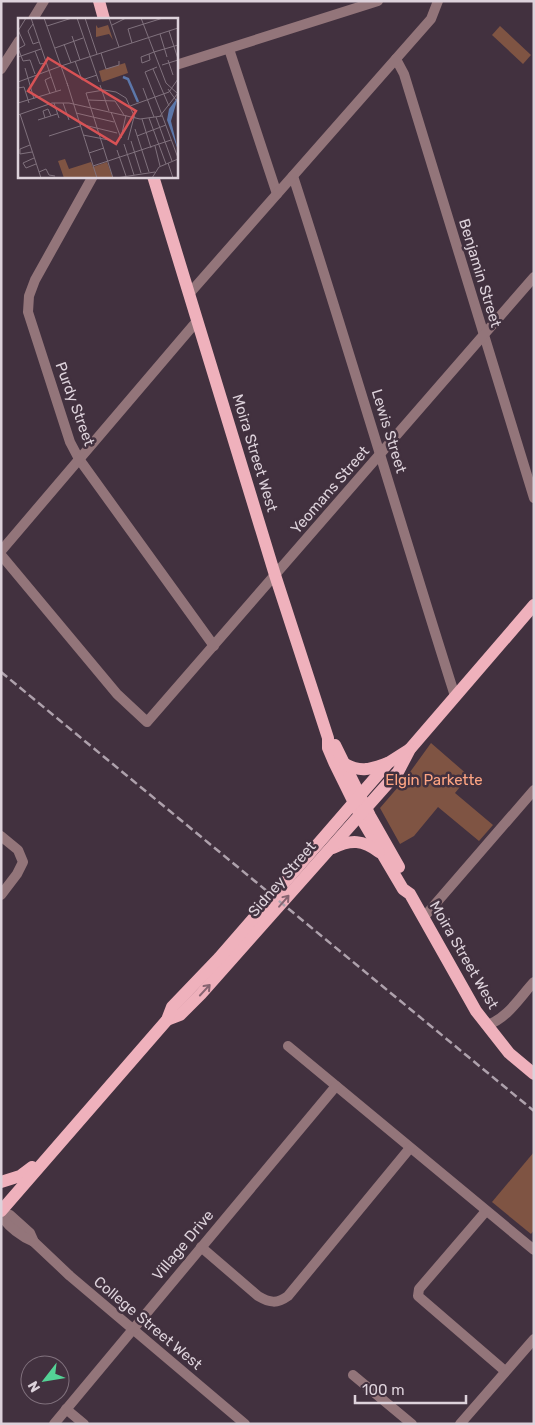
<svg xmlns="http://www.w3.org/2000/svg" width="535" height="1425" viewBox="0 0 535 1425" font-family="Rubik,sans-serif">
  <rect width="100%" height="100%" fill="#42313f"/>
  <g fill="#7f5443">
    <path d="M500,26l31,29 -8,9 -31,-29z"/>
    <path d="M431,743l38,33 -14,17 38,32 -14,16 -41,-34 -24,29 -14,8 -20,-36 25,-29z"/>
    <path d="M534,1152v78l-3,4 -39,-32z"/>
  </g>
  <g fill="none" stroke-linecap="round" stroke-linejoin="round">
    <g stroke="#93757a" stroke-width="10">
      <path d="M33,19l11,-18"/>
      <path d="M229,49l48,145"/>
      <path d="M396,59l8,15 130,424"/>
      <path d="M176,65l202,-64"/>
      <path d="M1,69l18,-28"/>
      <path d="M93,176l-58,104 -6,16 -1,16 42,130 9,17 135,187"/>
      <path d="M293,176c56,173 107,347 162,520"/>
      <path d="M189,294l242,-275 7,-18"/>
      <path d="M1,551l196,-230"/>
      <path d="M1,555l116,139 30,28 387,-445"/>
      <path d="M1,836l17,14 5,12 -6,12 -16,21"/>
      <path d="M424,917l110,-127"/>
      <path d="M487,1025c20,-6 33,-28 47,-43"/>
      <path d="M288,1046l246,204"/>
      <path d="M486,1211l-67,78 -1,7 87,75"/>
      <path d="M1,1213l9,2 20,18 4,9 36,34 175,148"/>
      <path d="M1,1215c7,12 21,22 33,27"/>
      <path d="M201,1247l57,49c12,7 19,8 30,0l122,-148"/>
      <path d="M353,1375l59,49"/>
      <path d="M66,1409l18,15"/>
      <path d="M54,1424l282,-338"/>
      <path d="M460,1424l74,-85"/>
    </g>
    <g stroke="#efb1bc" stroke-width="12">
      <path d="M99,1l5,18"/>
      <path d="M153,176l122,399 53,163v10l6,14 30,61 39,66 7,5 66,117 33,42 25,21"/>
      <path d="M335,745l35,71 29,51"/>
      <path d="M345,764c17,9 25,5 43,-1"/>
      <path d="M333,848c18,-9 30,-8 46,4"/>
      <path d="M167,1020l13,-5 21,-21 197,-222 12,-23 124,-144"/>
      <path d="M1,1182l19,-6 12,-9"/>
      <path d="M1,1211l166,-191 5,-13 47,-49 169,-195 22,-14"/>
    </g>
    <path stroke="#aea1ac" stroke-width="2.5" stroke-dasharray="8 4" stroke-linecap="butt" d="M1,672l533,439"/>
  </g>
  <defs><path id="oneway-shaft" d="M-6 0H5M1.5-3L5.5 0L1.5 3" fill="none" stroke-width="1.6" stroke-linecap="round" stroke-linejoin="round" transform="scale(1.25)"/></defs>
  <g stroke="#876471">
    <use href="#oneway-shaft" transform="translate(284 901) rotate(-49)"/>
    <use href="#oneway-shaft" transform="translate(205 990) rotate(-47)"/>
  </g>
  <g text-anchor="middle" stroke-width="5" stroke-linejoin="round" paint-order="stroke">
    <g font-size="15" fill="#ddd2db" stroke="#42313f">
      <text transform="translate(480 273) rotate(73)" y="5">Benjamin Street</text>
      <text transform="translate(75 404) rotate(70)" y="5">Purdy Street</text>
      <text transform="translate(389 431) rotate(73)" y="5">Lewis Street</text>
      <text transform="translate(255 453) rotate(73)" y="5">Moira Street West</text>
      <text transform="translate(330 490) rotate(-49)" y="5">Yeomans Street</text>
      <text transform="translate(282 879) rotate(-49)" y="5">Sidney Street</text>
      <text transform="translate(464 955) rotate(60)" y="5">Moira Street West</text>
      <text transform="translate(183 1245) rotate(-50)" y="5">Village Drive</text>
      <text transform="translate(148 1323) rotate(40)" y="5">College Street West</text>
    </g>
    <g font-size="15" fill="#fea583" stroke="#42313f">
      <text x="434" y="785">Elgin Parkette</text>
    </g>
  </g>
  <g transform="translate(18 18)">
    <rect width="160" height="160" fill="#42313f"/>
    <path d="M78,7l2,3 10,-3 5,15 -4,-6 -13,3zM107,45l3,10 -26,9 -3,-11zM47,141l4,10 22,-7 2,5 14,-5 6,16h-49l-6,-17z" fill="#7f5443"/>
    <path d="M160,79l-7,24 7,29 -11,-30 2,-11z" fill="#5c77aa"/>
    <path fill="none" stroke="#5c77aa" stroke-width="2.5" d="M105,59l5,2 10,23"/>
    <path fill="none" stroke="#80717d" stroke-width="1" d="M13,0l25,73M26,0l24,68M59,0l22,64M67,0l12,36M91,0l10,29M123,0l25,65 12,11M15,6l-5,7 5,13 6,-2M94,7l14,-7M29,8l25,-8M0,12l7,15 -7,4M0,13l8,-13M151,13l9,28M142,16l7,23M54,18l8,24M114,25l-4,-14 35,-11M46,26l7,19M0,30l5,13 7,-1 5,14M37,30l28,-10M17,33l5,13 6,-1M83,35l5,16 13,-4v-4M131,36l1,6 -8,3 -1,-6 8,-3 5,-2 24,-7M0,39l23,-8M150,42l5,15M57,43l7,19 15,-5M144,47l16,-5M43,48l117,-38M139,49l-12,5 17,43M7,50l9,31M135,51l16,37M0,64l43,-16M49,65l30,95M82,67l9,26M0,70l6,-1 5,16M125,70l11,29M150,71l10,14M32,76l-5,-14 6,-3M70,82l27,1 9,14M0,85l43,-13M36,85l5,15M45,85l6,17M112,88l39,-14 9,-13M93,94l10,26M58,95l38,9M2,96l21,64M0,97l34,-12h17l71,16 22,-3M144,97l16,43M142,98l18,-23M138,99l16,44M27,100l-2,-7 5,-2 3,7M131,100l17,46M124,101l9,29M20,102l19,-6M62,106l37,9M117,111l14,43M65,117l26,5M31,118l31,-10M119,118l29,-11M103,120l5,-23M110,122l6,-23M113,123l10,32M106,126l10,31M12,127l-10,4v5l12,-2M137,128l5,20M99,132l9,26M71,135l15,-5M16,140l-11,5 3,5 10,-4M150,145l5,15M75,148l78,-26M21,154l7,-3 3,6 6,1M95,160l-27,-85 18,-3 12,2 10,6 9,20M98,160l39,-6M134,160l7,-11 19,-8"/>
    <path fill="#d85255" fill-opacity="0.15" stroke="#d85255" stroke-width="2.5" d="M30,40l88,53 -20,33 -88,-53z"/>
    <rect width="160" height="160" fill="none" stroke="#ddd2db" stroke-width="2.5"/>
  </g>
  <rect width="535" height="1425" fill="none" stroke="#ddd2db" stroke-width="5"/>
  <g transform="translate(45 1380) rotate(239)"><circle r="24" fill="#42313f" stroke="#80717d"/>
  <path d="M0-4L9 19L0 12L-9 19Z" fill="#54d396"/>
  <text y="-8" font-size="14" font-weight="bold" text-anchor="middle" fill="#ddd2db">N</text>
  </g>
  <path d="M355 1395v8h111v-8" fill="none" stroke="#ddd2db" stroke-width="2.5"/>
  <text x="362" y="1395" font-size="15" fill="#ddd2db" stroke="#42313f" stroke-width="4" paint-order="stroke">100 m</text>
</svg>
